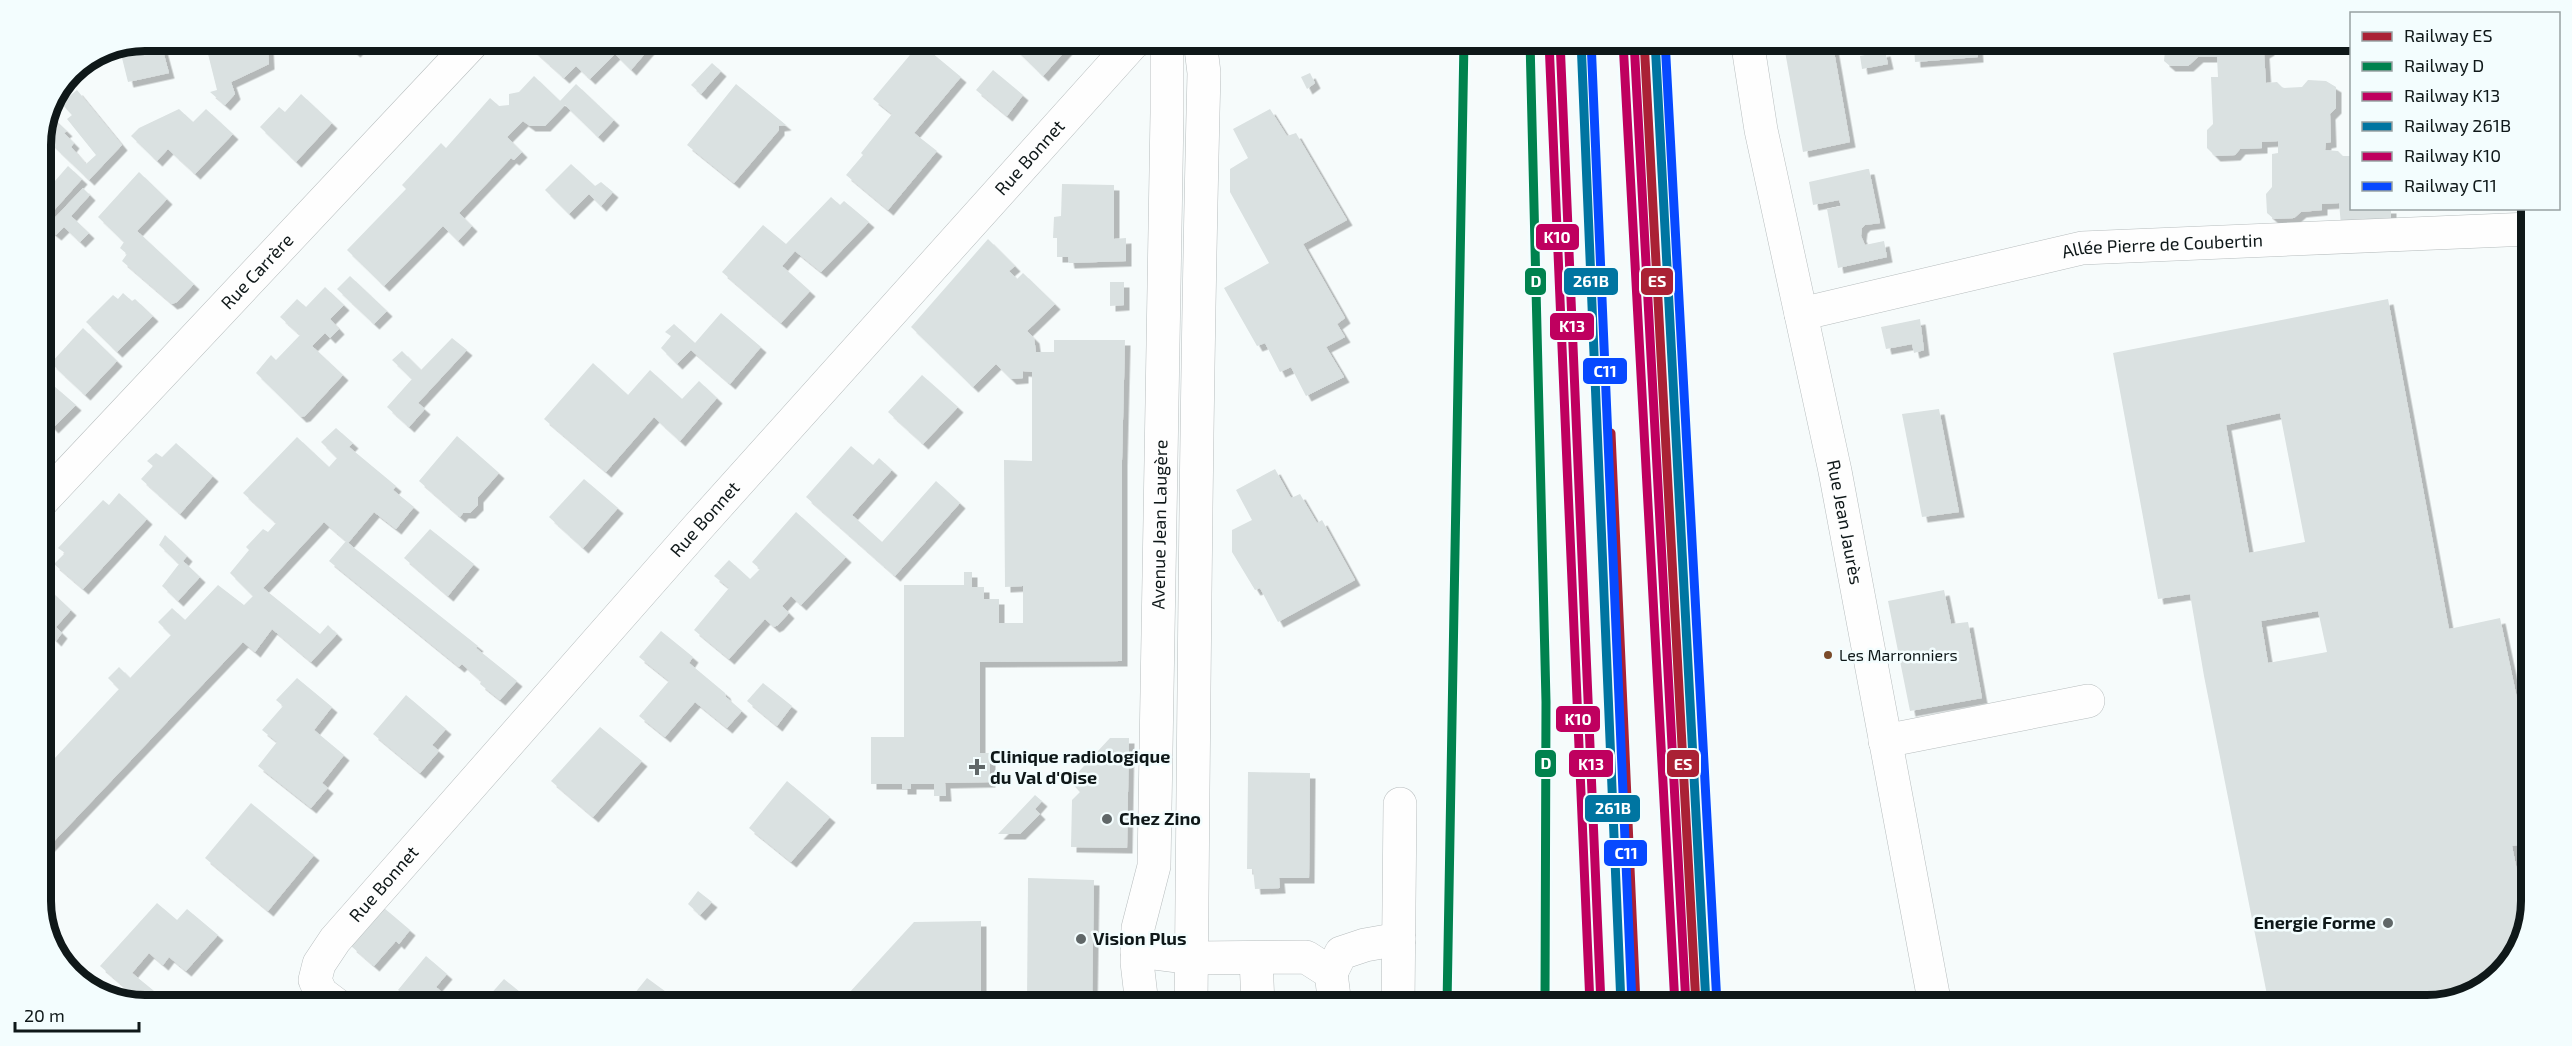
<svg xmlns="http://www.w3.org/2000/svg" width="2572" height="1046" viewBox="0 0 2572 1046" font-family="'Exo 2',sans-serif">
  <defs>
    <filter id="shadow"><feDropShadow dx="5.5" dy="5.5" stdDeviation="0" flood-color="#0004"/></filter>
  </defs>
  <rect width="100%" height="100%" fill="#f6fbfb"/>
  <g fill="#dae1e1" fill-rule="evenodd" filter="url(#shadow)">
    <path d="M145,40h15l9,33 -41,9 -9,-36z"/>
    <path d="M341,40h25l-11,12z"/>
    <path d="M539,40h101l9,9 -18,21 -16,-16 -25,25 -14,-13 -12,12 -33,-30z"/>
    <path d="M1006,40h69l-32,36z"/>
    <path d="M1783,40h49l18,102 -47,10z"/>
    <path d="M2166,40h102l1,10 -5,3 2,30 11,-1 6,6 19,-1 6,-7 18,1 10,6v21l-6,6 1,28 -5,1 -1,7 13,1 5,5h9v52h39v14l-50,3 -2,-22 -17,1v6l-21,2 -7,6 -20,1 -7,-6 -1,-19 6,-7v-33l6,-1v-12l-16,1v6l-22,1 -5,6 -20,1 -8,-8v-18l6,-6 -2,-47h7l-1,-20h-19l-10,9h-18l-6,-5z"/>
    <path d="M1977,42l1,15 -63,5 -1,-15z"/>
    <path d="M236,43l2,7 30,-6 1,20 -38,18 4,12 -10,11 -15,-13 7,-2 -10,-40z"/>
    <path d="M920,43l41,34 -47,56 23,18 -49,59 -42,-35 17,-20 -2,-2 31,-39 -19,-15z"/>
    <path d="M1885,51l3,13 -26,5 -2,-13z"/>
    <path d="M712,63l9,8 -20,23 -10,-9z"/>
    <path d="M993,70l30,25 -16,21 -31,-26z"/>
    <path d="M1310,73l5,10 -8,6 -6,-12z"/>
    <path d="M534,76l26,25 16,-17 38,36 -16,17 -33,-32 -20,21h-15l-7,-5 -16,16 15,15 -8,8 -3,-2 -52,55 13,13 -14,15 -15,-15 -59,60 -37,-36 59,-61 -4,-4 39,-42 5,5 44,-50 9,8 10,-1v-11l10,-2z"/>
    <path d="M736,84l50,41 -7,1v4l-45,53 -47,-38z"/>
    <path d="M77,90l45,55 -33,35 -47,-45 9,-19 16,15 -3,2 10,10 -3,4 15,17 10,-9 -29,-36 5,-4 -11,-12z"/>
    <path d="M301,94l31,29 -36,39 -36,-35 19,-20 6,5z"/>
    <path d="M179,109l14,13 13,-13 27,25 -38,40 -27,-25 -11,12 -26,-25 8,-8z"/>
    <path d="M1270,109l17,27 9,-3 51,87 -44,24 42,74 -8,6 8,13 -19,10 18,30 -38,19 -15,-29 -11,5 -15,-29 -8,3 -33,-58 45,-25 -39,-71v-23l18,-11 -15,-29z"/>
    <path d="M571,164l24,22 6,-4 12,10 -12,14 -12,-12 -20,20 -24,-24z"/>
    <path d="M68,166l14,13 -41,46v-28z"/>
    <path d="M1867,169h2l11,54 -15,2 -3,3 -1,8 4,9 19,-4 3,16 -49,11 -11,-59 14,-3 -2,-6 -26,5 -4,-23z"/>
    <path d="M139,172l28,27 -30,32 57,53 -17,18 -5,2 -50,-43 5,-7 -7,-6 4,-6 -26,-25z"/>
    <path d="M1062,184l52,1v54l12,-1v23l-57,2 -1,-6h-11v-19h-4l1,-21 7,-1z"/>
    <path d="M83,188l7,7 -19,21 18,17 -9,9 -16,-15 -8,8 -10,-8z"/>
    <path d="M831,197l9,8 4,-4 25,21 -48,50 -26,-21 -13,15 28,25 -29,32 -59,-51 41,-47 23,19z"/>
    <path d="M988,239l27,27 -6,5 8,8 6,-6 32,31 -28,27 7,7 2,14h18v-12h71l-3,120v201l-142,1v91h10v29l-45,1 1,13h-12v-12h-23v5h-9v-5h-31v-47h33v-152h60v-13h8v15h12v12h15v24h24v-37l-18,1 -1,-127 28,1v-89l-9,-1v7l-12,1 -15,-15 -23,23 -62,-60z"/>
    <path d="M350,276l37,35 -13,13 -37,-35z"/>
    <path d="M1110,282h14v23l-14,1z"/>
    <path d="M325,287l19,18 -14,14 9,10 -9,9 -5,-5 -13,13 31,29 -38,41 -4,1 -45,-44 15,-18 5,5 24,-25 -20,-18 17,-18 9,8z"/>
    <path d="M123,293l9,8 3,-2 18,17 -36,36 -31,-30 27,-27 5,4z"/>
    <path d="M2388,299l61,330 51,-11 26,123 -1,103 -13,2 12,59v35l-39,48 -58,17h-158l-65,-329 -14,-82 -32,5 -45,-246zM2280,413l25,129 -56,11 -23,-128zM2318,611l9,41 -59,11 -7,-42z"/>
    <path d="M721,313l40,34 -31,37 -39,-34 -14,14 -16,-16 10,-12 -6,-4 9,-8 21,19z"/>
    <path d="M1920,319l4,31 -10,3 -2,-9 -26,5 -5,-22z"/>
    <path d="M83,328l34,33 -32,34 -34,-32z"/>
    <path d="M452,338l15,12 -49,53 7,6 -16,18 -22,-20 25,-28 -20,-19 10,-9 19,19z"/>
    <path d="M593,363l35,32 22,-25 32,29 17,-18 18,17 -37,43 -26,-24 -48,55 -62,-53z"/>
    <path d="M922,375l36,32 -35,37 -35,-32z"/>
    <path d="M54,386l22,19 -23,23 -12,-13v-22l3,3z"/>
    <path d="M1939,409l20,103 -37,5 -20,-103z"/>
    <path d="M336,428l17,15 -4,4 47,39 -3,4 21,17 -18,22 -22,-17 -26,31 130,103 -2,2 41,33 -17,19 -20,-16 1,-3 -19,-17 -3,3 -130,-106 17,-20 -22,-19 -61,66 57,46 8,-9 9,9 -26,28 -39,-33 -17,23 -12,-10 -202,213v-82l78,-84 -11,-11 11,-11 11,11 41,-43 -13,-13 14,-14 13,12 33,-35 26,20 9,-9 -23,-23 19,-23 -3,-3 17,-18 5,3 8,-9 -33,-30 54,-56 32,30 8,-9 -16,-16z"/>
    <path d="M457,436l42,37 -21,24v8l-8,8h-7l-3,4 -41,-36z"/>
    <path d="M176,443l37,33 -33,38 -39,-35 12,-13 -6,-5 9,-8 6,4z"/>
    <path d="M851,446l22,19 6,-7 13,12 -40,45 30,27 54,-61 24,22 -65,73 -89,-79z"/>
    <path d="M1275,469l16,29 9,-4 17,29 5,-3 33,60 -77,42 -18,-34 -5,2 -23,-38v-22l20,-10 -16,-30z"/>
    <path d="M584,479l34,29 -35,40 -34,-31z"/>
    <path d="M119,493l28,26 -64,70 -29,-25 11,-11 -7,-5 45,-48 6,5z"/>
    <path d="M796,512l50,45 -45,48 -10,-9 -9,10 7,7 -11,12 -4,2 -9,-8 -36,40 -35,-29 35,-42 -15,-12 15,-16 21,19 10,-10 -8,-7z"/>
    <path d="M430,529l44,35 -26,32 -44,-38z"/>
    <path d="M165,535l22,21 -4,5 17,16 -22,24 -16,-15 17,-22 -20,-19z"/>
    <path d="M41,582l30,28 -15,17 6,6 -6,8 -7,-7 -8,8z"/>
    <path d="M1944,590l7,34 17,-2 14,76 -72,13 -22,-110z"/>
    <path d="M661,631l32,26 -4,6 36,30 1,4 16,14 -15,17 -32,-26 -30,35 -26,-21 30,-35 -30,-24z"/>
    <path d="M297,678l35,29 -18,23 30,25 -22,28 6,5 -17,20 -53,-42 19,-24 -15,-12 21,-24 -7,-6z"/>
    <path d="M763,683l29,23 -15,20 -30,-25z"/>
    <path d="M406,695l40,34 -14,16 7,6 -19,22 -47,-39z"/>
    <path d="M600,727l42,34 -49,56 -42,-36z"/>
    <path d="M1110,738h19l-2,110 -56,-1 1,-47 8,-8 -10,-11z"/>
    <path d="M1248,772l62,1 -1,105h-30l1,10 -25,1 -2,-20h-6z"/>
    <path d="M787,781l43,36 -39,45 -42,-34z"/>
    <path d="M1035,795l7,6 -7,8 5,5 -20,20h-22z"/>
    <path d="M251,803l63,52 -46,56 -63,-53z"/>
    <path d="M1028,878l66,2 -2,125h-65z"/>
    <path d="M698,891l14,11 -12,13 -12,-11z"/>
    <path d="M157,903l20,17 10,-11 31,26 -32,36 -17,-14 -6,8 -14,-12 -17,20 22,18 -11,12 -43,-37z"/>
    <path d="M384,908l26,22 -11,14 -3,-3 -22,25 -23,-20z"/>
    <path d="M981,921v84h-143l76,-83z"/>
    <path d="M426,956l21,18 -11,13 8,7 -6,8 -9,-6 -8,9h-4l-19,-15z"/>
    <path d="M95,978l19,17 7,6 -15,-3 -17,-13z"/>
    <path d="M647,978l37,27h-59z"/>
    <path d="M504,979l32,26h-55z"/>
  </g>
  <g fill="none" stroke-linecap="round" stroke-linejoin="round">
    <g stroke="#b7bdbe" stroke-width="34">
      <g id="minor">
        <path id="s1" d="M1747,40l14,90 74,341 100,534"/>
        <path id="s2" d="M1801,314l281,-66 448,-19"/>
        <path id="s3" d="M41,502l434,-462"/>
        <path d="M1885,741l203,-40"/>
        <path d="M1137,951l55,7 114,-1 25,16 4,32"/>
        <path d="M1256,958l2,47"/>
        <path d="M1331,973l10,-20 24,-8 34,-6"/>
        <path id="s4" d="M337,1005l-16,-12 -6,-13 4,-16 16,-24 364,-414 434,-483 5,-3"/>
        <path id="s5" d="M1142,1005l-5,-43 1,-34 16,-62 13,-753v-62l-2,-11"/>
        <path d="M1191,1005c3,-310 5,-621 13,-932l-4,-33"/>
        <path d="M1398,1005l2,-201"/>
      </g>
    </g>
    <use href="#minor" stroke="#fefefe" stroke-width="33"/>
    <g stroke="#f3fdfe" stroke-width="14">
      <g id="rail-1">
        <path d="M1644,40l52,965"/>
        <path d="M1611,433l25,572"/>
      </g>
    </g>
    <g stroke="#f3fdfe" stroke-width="14">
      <g id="rail-2">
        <path d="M1530,40l16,662 -1,303"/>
        <path d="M1447,1005l17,-965"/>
      </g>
    </g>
    <g stroke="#f3fdfe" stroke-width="14">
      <g id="rail-3">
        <path d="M1560,40l41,965"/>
        <path d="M1634,41l52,964"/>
      </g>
    </g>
    <g stroke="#f3fdfe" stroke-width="14">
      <g id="rail-4">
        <path d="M1581,40l40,965"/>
        <path d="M1655,40l51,964"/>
      </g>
    </g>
    <g stroke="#f3fdfe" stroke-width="14">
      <g id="rail-5">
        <path d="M1549,41l41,964"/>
        <path d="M1623,41l52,964"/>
      </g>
    </g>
    <g stroke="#f3fdfe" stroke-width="14">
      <g id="rail-6">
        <path d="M1591,40l41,964"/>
        <path d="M1665,40l52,964"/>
      </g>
    </g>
    <use href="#rail-1" stroke="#aa2135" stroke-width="9"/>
    <use href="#rail-2" stroke="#00824e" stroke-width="9"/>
    <use href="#rail-3" stroke="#bf005f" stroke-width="9"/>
    <use href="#rail-4" stroke="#0075a1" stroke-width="9"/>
    <use href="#rail-5" stroke="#bf005f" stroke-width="9"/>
    <use href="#rail-6" stroke="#0749ff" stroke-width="9"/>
  </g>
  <circle fill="#7a4b2a" stroke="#f3fdfe" stroke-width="2" cx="1828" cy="655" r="5"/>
  <g fill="#606768" stroke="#f3fdfe" stroke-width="2">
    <path d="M974 758h6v6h6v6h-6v6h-6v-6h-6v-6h6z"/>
    <circle cx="1107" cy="819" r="6"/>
    <circle cx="2388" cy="923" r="6"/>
    <circle cx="1081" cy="939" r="6"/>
  </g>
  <g text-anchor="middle" stroke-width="5" stroke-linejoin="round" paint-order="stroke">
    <g font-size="16" fill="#0f1819" stroke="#f3fdfe" text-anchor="start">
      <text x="1839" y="661">Les Marronniers</text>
    </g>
    <g font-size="18" fill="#0f1819" stroke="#f3fdfe">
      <text dy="6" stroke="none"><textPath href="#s4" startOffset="1126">Rue Bonnet</textPath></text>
      <text dy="6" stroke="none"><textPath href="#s2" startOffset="369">Allée Pierre de Coubertin</textPath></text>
      <text dy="6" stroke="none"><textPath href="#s3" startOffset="316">Rue Carrère</textPath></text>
      <text dy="6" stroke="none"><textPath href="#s4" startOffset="640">Rue Bonnet</textPath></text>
      <text dy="6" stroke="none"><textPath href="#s1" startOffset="492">Rue Jean Jaurès</textPath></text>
      <text dy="6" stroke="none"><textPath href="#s5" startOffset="483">Avenue Jean Laugère</textPath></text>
      <text dy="6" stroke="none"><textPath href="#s4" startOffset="154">Rue Bonnet</textPath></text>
    </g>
    <g font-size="18" font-weight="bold" fill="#0f1819" stroke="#f3fdfe" text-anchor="start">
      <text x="990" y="763">Clinique radiologique<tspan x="990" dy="21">du Val d'Oise</tspan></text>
      <text x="1119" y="825">Chez Zino</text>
      <text x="2376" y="929" text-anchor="end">Energie Forme</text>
      <text x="1093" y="945">Vision Plus</text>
    </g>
  </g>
  <path d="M0 0H2572V1046H0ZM145 51H2427A94 94 0 0 1 2521 145V901A94 94 0 0 1 2427 995H145A94 94 0 0 1 51 901V145A94 94 0 0 1 145 51Z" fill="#f3fdfe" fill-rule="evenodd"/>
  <path fill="none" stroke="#0f1819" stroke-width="8" d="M145 51H2427A94 94 0 0 1 2521 145V901A94 94 0 0 1 2427 995H145A94 94 0 0 1 51 901V145A94 94 0 0 1 145 51Z"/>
  <g stroke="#f3fdfe" stroke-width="2">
    <rect x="1535" y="223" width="45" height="28" rx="6" fill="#bf005f"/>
    <rect x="1524" y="267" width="23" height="29" rx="6" fill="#00824e"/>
    <rect x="1563" y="267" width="56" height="29" rx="6" fill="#0075a1"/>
    <rect x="1640" y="267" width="34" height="29" rx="6" fill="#aa2135"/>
    <rect x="1549" y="312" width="46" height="29" rx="6" fill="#bf005f"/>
    <rect x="1582" y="357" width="46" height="28" rx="6" fill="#0749ff"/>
    <rect x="1555" y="705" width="46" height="28" rx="6" fill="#bf005f"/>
    <rect x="1534" y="749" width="23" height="29" rx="6" fill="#00824e"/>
    <rect x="1568" y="749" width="46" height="29" rx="6" fill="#bf005f"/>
    <rect x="1666" y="749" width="34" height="29" rx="6" fill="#aa2135"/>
    <rect x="1584" y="794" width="57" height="29" rx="6" fill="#0075a1"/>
    <rect x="1603" y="839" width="45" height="28" rx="6" fill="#0749ff"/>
  </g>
  <g font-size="16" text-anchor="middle" font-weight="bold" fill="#fff">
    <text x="1557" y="243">K10</text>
    <text x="1536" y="287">D</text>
    <text x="1591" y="287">261B</text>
    <text x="1657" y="287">ES</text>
    <text x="1572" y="332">K13</text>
    <text x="1605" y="377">C11</text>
    <text x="1578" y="725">K10</text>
    <text x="1546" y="769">D</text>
    <text x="1591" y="770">K13</text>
    <text x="1683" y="770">ES</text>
    <text x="1613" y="814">261B</text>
    <text x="1626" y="859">C11</text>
  </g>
  <rect x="2350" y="12" width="210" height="198" fill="#f3fdfe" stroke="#98a1a2" stroke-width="1.5"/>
  <rect x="2362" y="32" width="30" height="9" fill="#aa2135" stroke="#98a1a2" stroke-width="1.5"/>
  <text x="2404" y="42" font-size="18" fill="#0f1819">Railway ES</text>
  <rect x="2362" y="62" width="30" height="9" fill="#00824e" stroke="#98a1a2" stroke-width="1.5"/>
  <text x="2404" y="72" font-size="18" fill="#0f1819">Railway D</text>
  <rect x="2362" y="92" width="30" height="9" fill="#bf005f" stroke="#98a1a2" stroke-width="1.5"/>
  <text x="2404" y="102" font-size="18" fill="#0f1819">Railway K13</text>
  <rect x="2362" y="122" width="30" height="9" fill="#0075a1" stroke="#98a1a2" stroke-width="1.5"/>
  <text x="2404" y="132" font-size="18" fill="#0f1819">Railway 261B</text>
  <rect x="2362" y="152" width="30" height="9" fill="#bf005f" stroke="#98a1a2" stroke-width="1.5"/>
  <text x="2404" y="162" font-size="18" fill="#0f1819">Railway K10</text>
  <rect x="2362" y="182" width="30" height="9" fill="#0749ff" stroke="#98a1a2" stroke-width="1.5"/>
  <text x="2404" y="192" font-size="18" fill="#0f1819">Railway C11</text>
  <path d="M15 1022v9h124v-9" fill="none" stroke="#0f1819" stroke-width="3"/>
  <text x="24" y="1022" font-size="18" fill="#0f1819" stroke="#f3fdfe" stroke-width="4.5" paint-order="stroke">20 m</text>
</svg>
